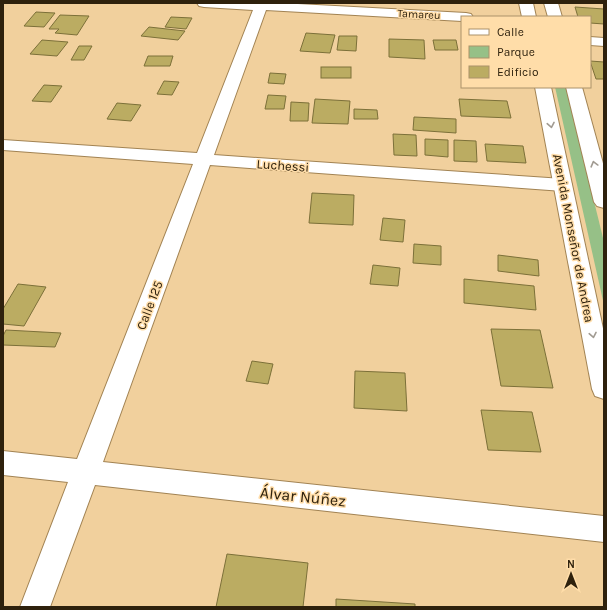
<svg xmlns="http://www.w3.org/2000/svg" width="607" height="610" viewBox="0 0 607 610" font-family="Karla,sans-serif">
  <rect width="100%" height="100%" fill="#f1d09d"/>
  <path fill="#96c087" d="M555,87h11l38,155v63z"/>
  <g fill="#bbac62" stroke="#7c7039">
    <path d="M575,7l29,2v15l-14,-1v-6h-12z"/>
    <path d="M36,12l19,1 -11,14 -20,-1z"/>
    <path d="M60,15l29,1 -12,19 -22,-2 4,-4h-10z"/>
    <path d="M171,17l21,1 -6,11 -21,-2z"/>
    <path d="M149,27l36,4 -7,9 -37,-4z"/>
    <path d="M306,33l29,2 -5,18 -30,-2z"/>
    <path d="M339,36h18l-1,15 -19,-1z"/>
    <path d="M389,39l35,1 1,19 -36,-2z"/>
    <path d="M42,40l26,2 -11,14 -27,-2z"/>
    <path d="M433,40h23l2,10h-23z"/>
    <path d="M79,46h13l-8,14h-13z"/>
    <path d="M148,56h25l-3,10h-26z"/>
    <path d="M590,61l14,1v17h-8z"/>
    <rect x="321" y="67" width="30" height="11"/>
    <path d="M270,73l16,1 -2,10 -16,-1z"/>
    <path d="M164,81l15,1 -7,13 -15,-1z"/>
    <path d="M44,85l18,1 -11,16 -19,-1z"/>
    <path d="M268,95l18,1 -2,13h-19z"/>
    <path d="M315,99l35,2 -2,23 -36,-1z"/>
    <path d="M459,99l48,2 4,17 -50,-2z"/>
    <path d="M291,102l18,1 -1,18h-18z"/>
    <path d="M117,103l24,2 -10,16 -24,-2z"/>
    <path d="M354,109l23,1 1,9h-24z"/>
    <path d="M414,117l42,2v14l-43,-3z"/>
    <path d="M393,134l23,1 1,21 -23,-1z"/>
    <path d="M425,139l23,1v17l-23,-2z"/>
    <path d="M454,140l22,1 1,21 -23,-1z"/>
    <path d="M485,144l38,2 3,17 -39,-2z"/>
    <path d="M312,193l42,2 -1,30 -44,-2z"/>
    <path d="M383,218l22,2 -2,22 -23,-2z"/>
    <path d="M414,244l27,2v19l-28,-2z"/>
    <path d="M498,255l40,5 1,16 -41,-5z"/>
    <path d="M373,265l27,3 -2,18 -28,-2z"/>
    <path d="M464,279l70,7 2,24 -72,-7z"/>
    <path d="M18,284l28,3 -22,39 -21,-2v-15z"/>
    <path d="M491,329l49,1 13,58 -52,-2z"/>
    <path d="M6,330l55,3 -6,14 -52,-2v-9z"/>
    <path d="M252,361l21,3 -5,20 -22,-3z"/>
    <path d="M355,371l50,2 2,38 -53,-3z"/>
    <path d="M481,410l51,2 9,40 -53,-2z"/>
    <path d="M227,554l81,9 -5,44h-87z"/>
    <path d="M336,599l79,5v3h-79z"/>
  </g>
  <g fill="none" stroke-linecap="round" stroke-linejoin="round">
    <g stroke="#a28353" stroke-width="2">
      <g id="street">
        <path d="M197,3h82l187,10 5,1 2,3h-11v4l-196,-11 -52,145 349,24 7,2 2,4 -2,4 -7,2 -353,-26 -107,297 501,54v26l-509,-57 -45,122h-30l48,-125 -65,-7v-24l74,8 116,-295 -190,-14v-10l194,13 56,-143 -49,-3 -5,-1z"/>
        <path d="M590,37l14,1v8l-14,-1z"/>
      </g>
    </g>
    <g stroke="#a28353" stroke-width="2">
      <g id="secondary">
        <path d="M519,3h14l3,14h-14z"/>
        <path d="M544,3h14l4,14h-14z"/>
        <path d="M535,87h16l53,246v66l-9,-3 -3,-7z"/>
        <path d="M566,87h16l22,80v41l-7,-2 -3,-4z"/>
      </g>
    </g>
    <use href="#street" fill="#fff" fill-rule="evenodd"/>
    <use href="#secondary" fill="#fff" fill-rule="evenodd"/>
  </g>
  <defs><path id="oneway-chevron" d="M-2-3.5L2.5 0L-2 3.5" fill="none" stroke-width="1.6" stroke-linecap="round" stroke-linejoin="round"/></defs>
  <g stroke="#a19b92">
    <use href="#oneway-chevron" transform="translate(551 125) rotate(79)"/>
    <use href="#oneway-chevron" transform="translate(594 164) rotate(-105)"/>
    <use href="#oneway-chevron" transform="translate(593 335) rotate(79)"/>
  </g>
  <g text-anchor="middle" stroke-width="3" stroke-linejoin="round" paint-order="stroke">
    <g font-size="11" fill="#2e210d" stroke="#ffdda9">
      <text transform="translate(419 14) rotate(3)" y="4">Tamareu</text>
    </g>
    <g font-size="13" fill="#2e210d" stroke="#ffdda9">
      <text transform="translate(283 165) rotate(4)" y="5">Luchessi</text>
      <text transform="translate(574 238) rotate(79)" y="5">Avenida Monseñor de Andrea</text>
      <text transform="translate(149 305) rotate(-69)" y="5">Calle 125</text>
    </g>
    <g font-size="16" fill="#2e210d" stroke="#ffdda9">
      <text transform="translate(303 496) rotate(6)" y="6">Álvar Núñez</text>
    </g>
  </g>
  <rect width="607" height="610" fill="none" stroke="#2e210d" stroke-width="8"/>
  <rect x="461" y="16" width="130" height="72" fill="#ffdda9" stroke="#ab926b"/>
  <rect x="469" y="29" width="20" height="6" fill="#ffffff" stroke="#ab926b"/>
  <text x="497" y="36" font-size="12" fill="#2e210d">Calle</text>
  <rect x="469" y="46" width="20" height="12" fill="#96c087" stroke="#ab926b"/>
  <text x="497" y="56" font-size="12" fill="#2e210d">Parque</text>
  <rect x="469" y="66" width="20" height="12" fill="#bbac62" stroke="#ab926b"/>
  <text x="497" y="76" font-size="12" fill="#2e210d">Edificio</text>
  <g transform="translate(571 574)" stroke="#ffdda9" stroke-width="3" paint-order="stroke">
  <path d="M0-3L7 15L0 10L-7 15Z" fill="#2e210d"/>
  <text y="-6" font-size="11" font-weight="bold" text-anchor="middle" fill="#2e210d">N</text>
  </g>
</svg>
